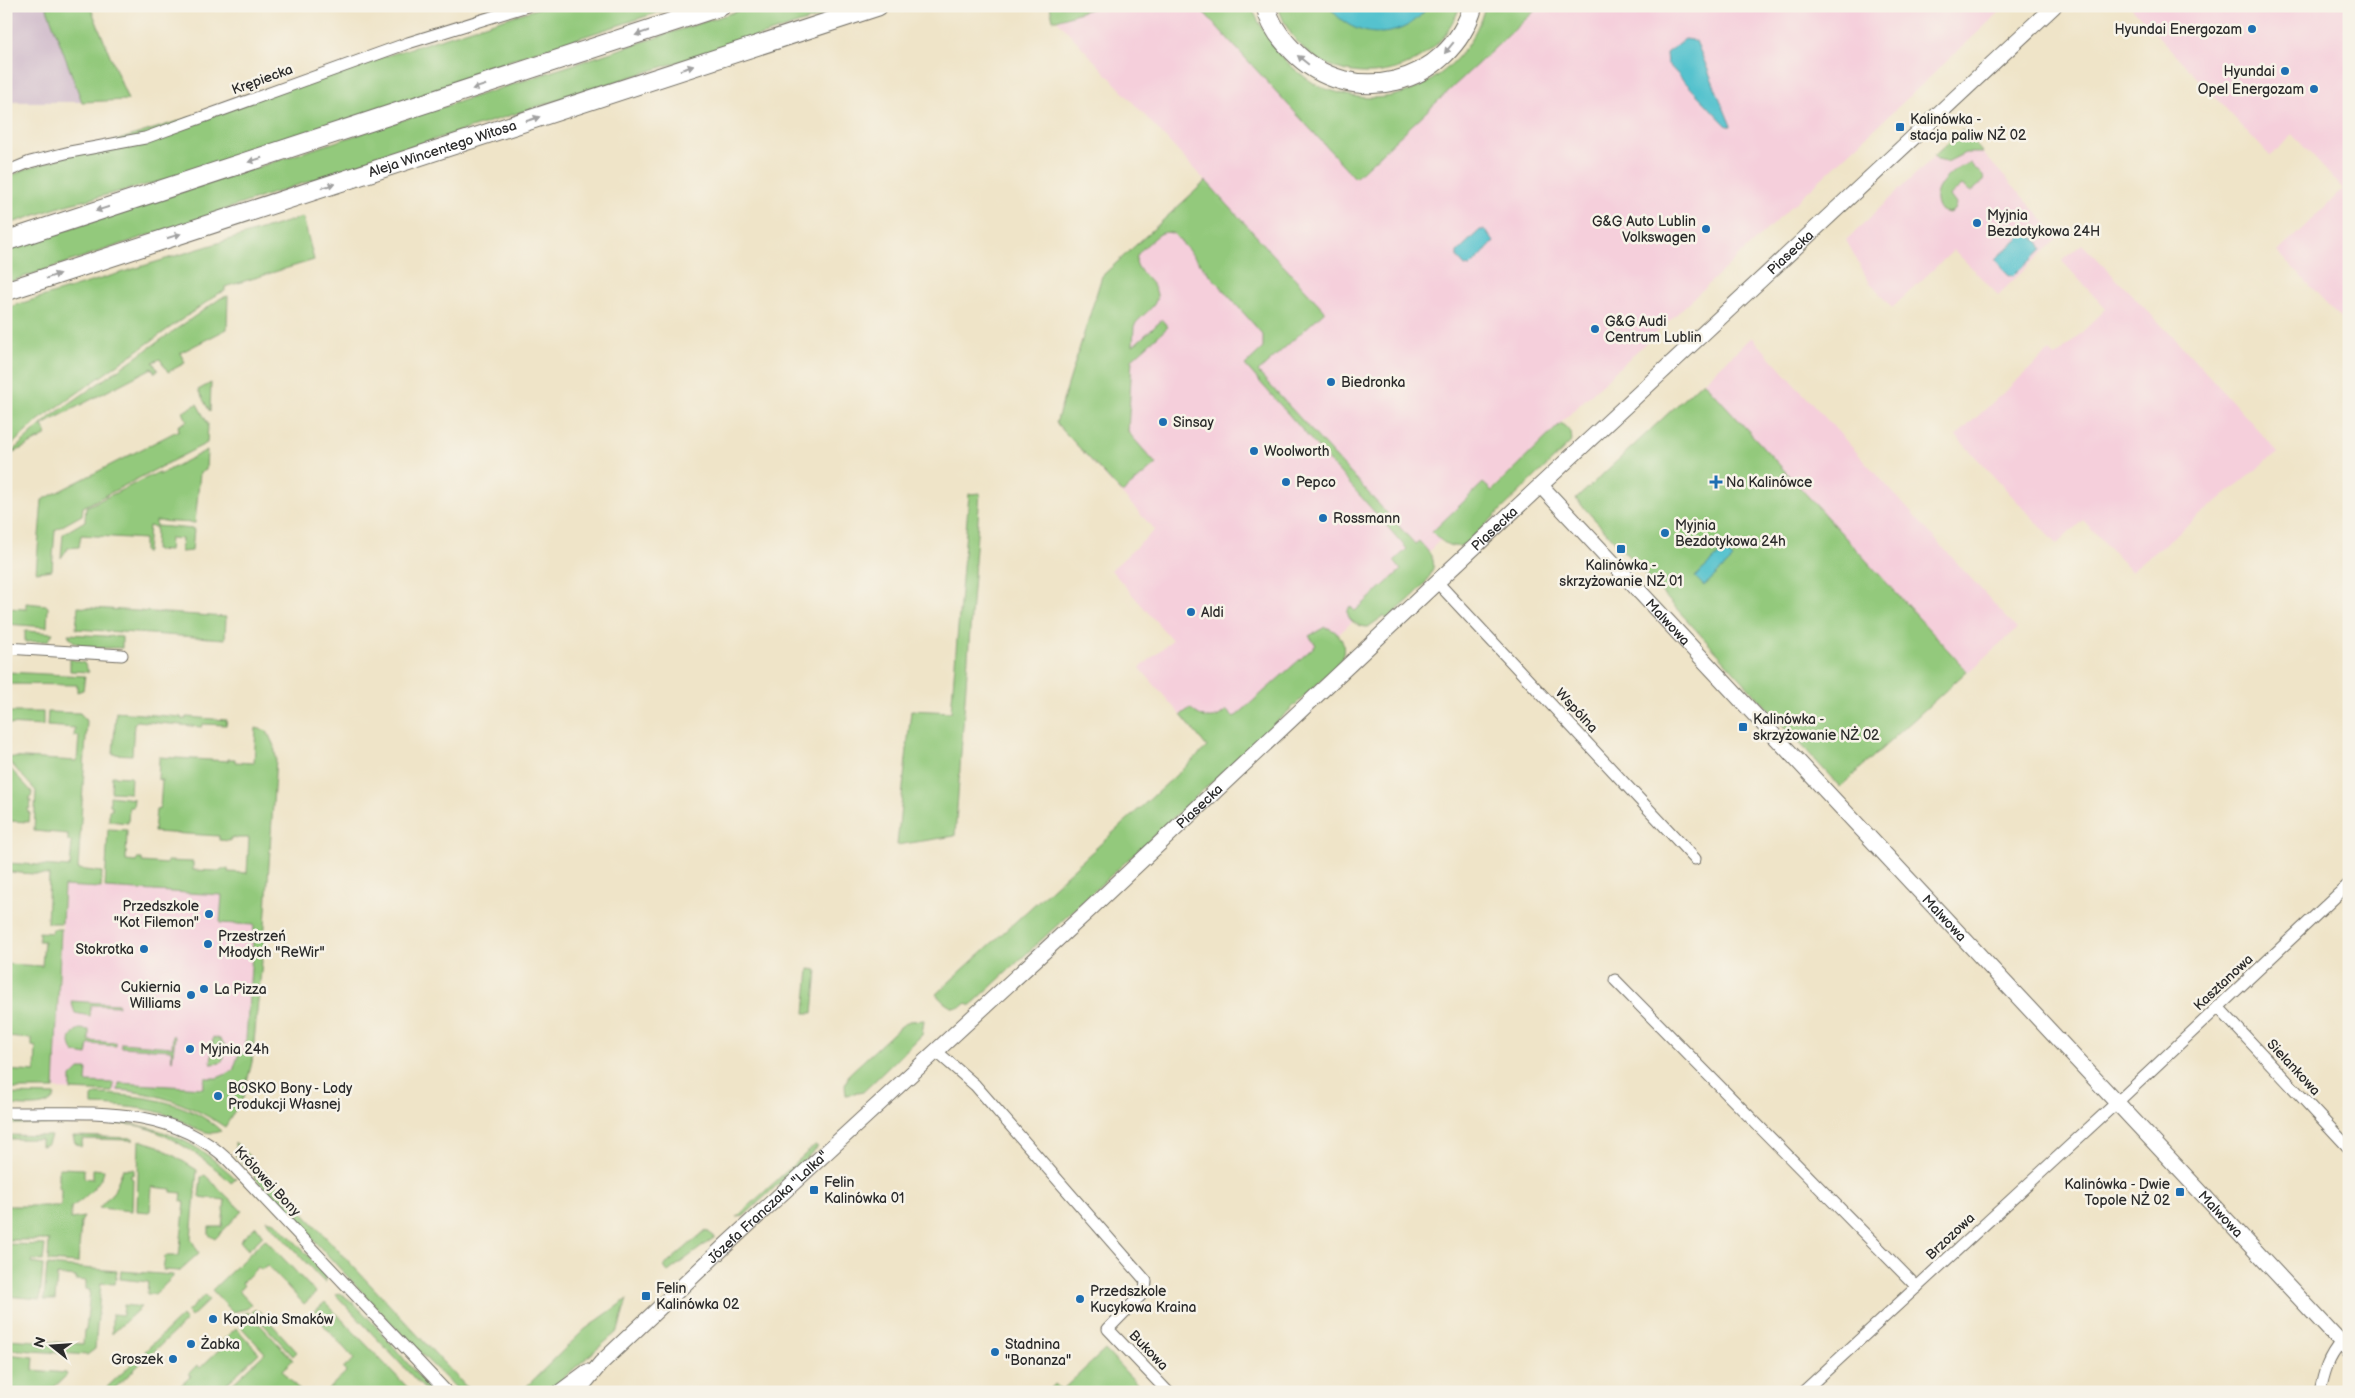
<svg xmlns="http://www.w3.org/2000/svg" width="2355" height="1398" viewBox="0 0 2355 1398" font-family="'Balsamiq Sans',sans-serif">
  <rect width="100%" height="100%" fill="#f7f3e8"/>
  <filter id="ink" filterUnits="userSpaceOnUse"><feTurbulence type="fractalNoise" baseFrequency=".02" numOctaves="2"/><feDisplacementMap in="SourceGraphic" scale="10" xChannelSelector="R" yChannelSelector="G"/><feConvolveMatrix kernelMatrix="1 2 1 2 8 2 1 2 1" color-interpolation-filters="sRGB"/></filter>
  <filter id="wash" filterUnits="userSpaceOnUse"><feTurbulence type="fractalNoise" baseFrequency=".0096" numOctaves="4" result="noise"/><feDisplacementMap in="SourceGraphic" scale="20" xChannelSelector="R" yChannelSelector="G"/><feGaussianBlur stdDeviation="1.12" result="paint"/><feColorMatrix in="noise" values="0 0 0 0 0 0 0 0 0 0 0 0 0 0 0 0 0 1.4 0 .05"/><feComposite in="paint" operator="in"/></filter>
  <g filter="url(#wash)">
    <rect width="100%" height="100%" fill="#efe4c8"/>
    <g fill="#f5cfdb">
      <path d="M1098,6h100l157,171 185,-171h466l-431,403 -150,146 -122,112 -96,79 -67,-78 32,-28 -61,-70 44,-40 -99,-107 46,-147 103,-95 -148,-161z"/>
      <path d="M2130,6h219v321l-71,-75 65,-63 -50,-54 -23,21z"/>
      <path d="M1962,130l97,107 -61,58 -44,-45 -62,58 -23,-26 -23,-42z"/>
      <path d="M2082,244l102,104 94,104 -147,119 -48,-51 -26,24 -101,-108 92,-84 8,5 50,-48 -44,-48z"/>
      <path d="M1752,337l265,292 -48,43 -153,-167 -124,119 -116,-125z"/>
      <path d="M64,886l195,10 -16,202 -189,-9z"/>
    </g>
    <path fill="#d1bdcc" d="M6,6h40l36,96h-76z"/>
    <g fill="#93c97b" stroke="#5f7a53">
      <path d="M46,6h44l38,94 -46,2z"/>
      <path d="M545,6h133l-173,56 2,7 -345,112 -96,24 -60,20v-47l20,-9z"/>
      <path d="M753,6h101l-440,140 -408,137v-34z"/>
      <path d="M1050,6h48l-41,14h-4z"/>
      <path d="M1198,6h53c14,31 32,58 61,76 8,6 18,8 28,11 64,20 129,-24 145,-87h55l-185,172z"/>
      <path d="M1278,6h182c-31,89 -155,90 -182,0z"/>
      <path d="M1962,130l21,23h-18l-18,9 -10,-2 -3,-4z"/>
      <path d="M1970,163l13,13 1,5 -13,11 -9,-7 -12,11 6,8 -2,6 -5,3 -8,-2c-17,-19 12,-43 29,-48z"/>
      <path d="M1206,181l119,130 -67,61 157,172 4,-3c5,6 11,11 14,19 5,20 -32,46 -46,59l-3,-3 -16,11c-11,0 -26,-9 -18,-21l5,5 46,-41 -7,-9 13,-12 -162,-184 18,-17v-13l-89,-101c-7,-3 -12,-2 -18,3 -5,5 -16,12 -19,19 -6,14 20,25 20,40 -1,13 -17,19 -23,30l-1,20 29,-26 6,7 -36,32 -4,73 28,32 -34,29 -66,-70 46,-147z"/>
      <path d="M303,217l11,43 -89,27v4l-7,3 -179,126 -33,30v-142z"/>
      <path d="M228,296l-1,33 -47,24 5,10 -17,9 -8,-13 -7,3 5,9 -3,2 -3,-5 -110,57 5,10 -41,22 44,-40 171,-119z"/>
      <path d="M1703,381l264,290 -127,116 -264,-288z"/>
      <path d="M211,383l-1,29 -12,-22z"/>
      <path d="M197,404l11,20 -1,19 -124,64 -1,8 -27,15 -3,40 -16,2 6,-72 137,-70 -1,-4 9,-5 -4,-9z"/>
      <path d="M1561,423l10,9 1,9 -104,101c-15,10 -25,1 -36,-10l51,-49 9,8z"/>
      <path d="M207,450l-1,20 -6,3 -5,50 -39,-2v5l38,3 -2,22 -11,1 1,-13 -12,-1 -1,13 -14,-1 1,-23 -7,-1 -2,26h-3v-13l-63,-4 -2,12 -11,1 -7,10 2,-24 22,-13 1,-14 73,-35v3z"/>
      <path d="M980,493l-25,343 -58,9 14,-135 40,2 18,-218z"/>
      <path d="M26,603l20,2 2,2 -1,20 -41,-3v-16l20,1z"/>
      <path d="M78,607l148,10 -1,22 -149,-10z"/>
      <path d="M1325,627c20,5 24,25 11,40l-366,339 -3,-3c-12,10 -22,2 -31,-9l271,-247 -26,-32 9,-7c12,11 24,15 36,2l8,8 82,-73 -7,-9z"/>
      <path d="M25,631l28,2 -5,8 -23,1z"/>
      <path d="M68,634l54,3v11c-17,-1 -47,4 -54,-14z"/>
      <path d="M70,659l14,4 5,9 -19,-1z"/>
      <path d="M6,672l79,4 -2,14 -6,2v-7l-71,-1z"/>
      <path d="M6,712h37v14l-37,-2z"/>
      <path d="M48,712l32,1 7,8 -9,148 24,3 -1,16 -37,-2 -2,37h-15l2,-48 -43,-3v-9l64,4 2,-25 -4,-1v-7l-34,-3 2,-40 -29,-32v-2l70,4 2,-25h-5l1,-8 -28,-2z"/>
      <path d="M116,712l65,5v2h5v-2l41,3 -1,5 -23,-1 -1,3 -65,-6 -3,3 -2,31 -19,-1z"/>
      <path d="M256,728l11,3 7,15 2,12 -12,183 -12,121 -9,36 -18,29c-33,-22 -67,-34 -107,-37l1,-7 84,5 2,-10h12l16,-7 6,-18h6l9,-128 -34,-2 2,-28 -117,-7 3,-59 19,1 -1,31 10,1 1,-3h5v3l25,2v-3l26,1v8l28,1v-2h7v3l19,1 2,-35h-19v3l-11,-1v-4l-65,-4 2,-22 4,-1 2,-29 -4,-1 1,-19v-3l69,4v-2h7v3l19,1z"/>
      <path d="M6,764l26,28 -1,5h-2v4h2l-1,7h-2v4l2,1 -1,9 -19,-1 -4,2z"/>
      <path d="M112,776l19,1 -1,16 -19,-1z"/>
      <path d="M110,796l24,3 -1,8h-4l-1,16 -19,-2v-11h3v-4l-2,-1z"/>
      <path d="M53,929h8l-7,160h-48v-19l29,2 1,-25 -4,-1v-7l-26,-2v-73l36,2 2,-25h-5v-9l13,1z"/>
      <path d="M809,969l8,1 -4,43h-8z"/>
      <path d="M71,1001l47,3 1,2 -28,-1 -1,11 -15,-3z"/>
      <path d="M924,1020l-2,15 -59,57 -17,3 -1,-10 4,-11 51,-47 9,-6z"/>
      <path d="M80,1029l9,1v11l27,2v3l-27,-2 -2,11 -12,-2c-8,-7 -6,-21 5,-24z"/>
      <path d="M173,1035l2,2 -3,24 -1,-11 -50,-3v-4l51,4z"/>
      <path d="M213,1037l7,2 5,6 -1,14 -4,4 -9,1z"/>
      <path d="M79,1069h8l-1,13 28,1 -1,9 -42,-2v-13z"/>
      <path d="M6,1094l49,1c-5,16 -35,10 -49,10z"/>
      <path d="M96,1094c42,1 93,6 125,37 -15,7 -33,-8 -47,-14 -27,-10 -54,-11 -82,-12v-8z"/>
      <path d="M6,1120h37l8,4h-45z"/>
      <path d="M92,1120c61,3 99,16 144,59l-5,4c-20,-21 -64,-51 -92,-57 -16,-3 -31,-2 -47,-2z"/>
      <path d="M6,1135l45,1 -3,8 -7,2v-7h-35z"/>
      <path d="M73,1136l60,2v2l-50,-1 -2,8 -6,-4z"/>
      <path d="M139,1140l19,6 39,24 -6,69 8,14 -20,18 -16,-1 2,-14h14l6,-54 -4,-1 1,-8 -11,-1v-3l-19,-2 -2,25 -13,-1z"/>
      <path d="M235,1142l17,17v4l-5,5 -11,-12z"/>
      <path d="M815,1145l3,2 -74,69 -7,1z"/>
      <path d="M59,1168l25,1v9l9,1v-10l11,1c-1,12 -23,32 -33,37v12l13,-2 -3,5 -3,41 -30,-2 1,-21h-43v-34h55v-18h-2z"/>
      <path d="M123,1169h11v5l-3,1v3l2,1 -1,32 -33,-3 15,-17z"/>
      <path d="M259,1170h4l208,222h-11l-51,-50 -155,-165z"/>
      <path d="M205,1175l37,36 -27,28 -6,-4v-8h13l3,-27 -26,-3 2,-20z"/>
      <path d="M266,1220l10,2 49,51v10z"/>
      <path d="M256,1226l7,10 -15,14 -8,-9z"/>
      <path d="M706,1230l9,7 -47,35 -5,-5z"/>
      <path d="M265,1239l51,54 -12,11 -37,-39 -6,5 -3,-3 -16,16 2,2 -5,6 12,13 -5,5 -13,3 -21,-22z"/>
      <path d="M6,1244l39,1 -2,16 -11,-1 -1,3 12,2 -3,34 -34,-3z"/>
      <path d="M47,1265l70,6 -2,13 -14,-1 -6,66 -8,6 -81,-6v-10l77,5 1,-14h2l4,-40 -4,-1v-8l-10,-1v-3l-19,-2 -2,25h-11z"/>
      <path d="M121,1271l52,4v2l-18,17h-8l1,-12 -28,-3z"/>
      <path d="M338,1293c18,4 78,81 93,99h-4l-91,-97z"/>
      <path d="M205,1295l4,5 -18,17 -4,-5z"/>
      <path d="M627,1299l-9,32 -71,61h-26l63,-62z"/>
      <path d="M325,1302l87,90h-87l21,-20 -3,-3 11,-10 -41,-46z"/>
      <path d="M124,1305l17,2 -29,27v-20l11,1z"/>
      <path d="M255,1309l3,3 2,-1 37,41 -4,4 -41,-44z"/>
      <path d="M248,1312l45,48 -11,10 19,22h-55l-2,-2 -3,2h-17l41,-39 -33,-36z"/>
      <path d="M182,1316l4,5 -37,35 -4,-5z"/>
      <path d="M236,1328l23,25 -41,39h-40l-2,-2 15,-14 -2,-3 8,-8 3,3 25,-24 -3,-3z"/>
      <path d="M1105,1350l40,42h-98l8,-8 7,6z"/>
      <path d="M6,1354l28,3 -1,13 33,3 1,2 -18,17h-43z"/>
      <path d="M137,1359l4,4 -30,29h-3l-3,-3z"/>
    </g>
    <g fill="#55c2ce" stroke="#40767c">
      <path d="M1329,6h99c-23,36 -75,36 -99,0z"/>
      <path d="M1685,39l11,2 35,85h-4l-60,-63 -1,-10z"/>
      <path d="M1480,230h5l9,12 -24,25 -5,-1 -8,-9v-5z"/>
      <path d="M2026,233c6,1 15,10 16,17l-29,26 -4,-1 -13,-14v-3z"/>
      <path d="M1724,550l9,9 -29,27 -9,-9z"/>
    </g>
  </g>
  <g filter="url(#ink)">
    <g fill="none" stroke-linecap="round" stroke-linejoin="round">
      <g stroke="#706c62" stroke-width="13">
        <g id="minor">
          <path d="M6,172l24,-10 40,-10 75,-14 263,-95 119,-37"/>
          <path d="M1437,582l258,277"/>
          <path d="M6,648l116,7"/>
          <path d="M1615,980l302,307"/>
          <path d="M2218,1007l131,141"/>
          <path d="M936,1051l39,34 171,196 -1,10 -37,38 60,63"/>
          <path d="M6,1113c78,1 161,-11 222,47l219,232"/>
          <path d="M1803,1392l323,-298 223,-210"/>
          <path d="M2320,1392c4,-20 8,-34 21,-49"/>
        </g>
      </g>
      <g stroke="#706c62" stroke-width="17">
        <g id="tertiary">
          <path id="s1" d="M1541,486l808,865"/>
          <path d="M560,1392l27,-20"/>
          <path id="s2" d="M577,1392l24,-29 126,-119 362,-334 348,-328 617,-576"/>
        </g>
      </g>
      <g stroke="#706c62" stroke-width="21">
        <g id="primary">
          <path d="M1266,6c3,17 15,33 27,45 57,59 157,35 180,-45"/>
          <path d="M6,241l715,-235"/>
          <path id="s3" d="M6,291l872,-285"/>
        </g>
      </g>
      <use href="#minor" stroke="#fff" stroke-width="11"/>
      <use href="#tertiary" stroke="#fff" stroke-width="15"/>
      <use href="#primary" stroke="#fff" stroke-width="19"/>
    </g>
    <defs><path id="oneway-solid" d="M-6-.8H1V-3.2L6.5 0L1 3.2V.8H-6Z" transform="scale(1.25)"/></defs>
    <g fill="#a0a0a0">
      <use href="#oneway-solid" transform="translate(642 33) rotate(161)"/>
      <use href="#oneway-solid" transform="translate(1449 48) rotate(129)"/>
      <use href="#oneway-solid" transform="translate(1303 60) rotate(-141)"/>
      <use href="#oneway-solid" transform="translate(687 68) rotate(-18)"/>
      <use href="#oneway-solid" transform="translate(479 87) rotate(162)"/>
      <use href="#oneway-solid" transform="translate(533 119) rotate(-18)"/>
      <use href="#oneway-solid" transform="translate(255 160) rotate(162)"/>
      <use href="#oneway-solid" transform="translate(328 186) rotate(-18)"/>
      <use href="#oneway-solid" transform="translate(102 209) rotate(162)"/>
      <use href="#oneway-solid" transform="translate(174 236) rotate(-18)"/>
      <use href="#oneway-solid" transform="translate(53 276) rotate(-19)"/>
    </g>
  </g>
  <g fill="#1f6fb2" stroke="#f7f3e8" stroke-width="2">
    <circle cx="2252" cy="29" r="5"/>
    <circle cx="2285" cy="71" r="5"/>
    <circle cx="2314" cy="89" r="5"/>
    <rect x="1895" y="122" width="10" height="10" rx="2.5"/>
    <circle cx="1977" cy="223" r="5"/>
    <circle cx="1706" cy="229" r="5"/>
    <circle cx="1595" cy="329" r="5"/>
    <circle cx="1331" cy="382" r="5"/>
    <circle cx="1163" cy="422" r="5"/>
    <circle cx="1254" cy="451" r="5"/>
    <circle cx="1286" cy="482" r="5"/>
    <path d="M1713.5 474.5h5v5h5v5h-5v5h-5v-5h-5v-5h5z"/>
    <circle cx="1323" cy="518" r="5"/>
    <circle cx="1665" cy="533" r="5"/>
    <rect x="1616" y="544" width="10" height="10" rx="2.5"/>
    <circle cx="1191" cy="612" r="5"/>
    <rect x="1738" y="722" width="10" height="10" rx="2.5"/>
    <circle cx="209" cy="914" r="5"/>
    <circle cx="208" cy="944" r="5"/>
    <circle cx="144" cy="949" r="5"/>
    <circle cx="204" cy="989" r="5"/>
    <circle cx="191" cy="995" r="5"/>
    <circle cx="190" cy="1049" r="5"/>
    <circle cx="218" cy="1096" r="5"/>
    <rect x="809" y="1185" width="10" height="10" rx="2.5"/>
    <rect x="2175" y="1187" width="10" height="10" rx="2.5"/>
    <rect x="641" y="1291" width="10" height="10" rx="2.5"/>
    <circle cx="1080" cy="1299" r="5"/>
    <circle cx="213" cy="1319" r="5"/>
    <circle cx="191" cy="1344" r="5"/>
    <circle cx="995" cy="1352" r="5"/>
    <circle cx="173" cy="1359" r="5"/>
  </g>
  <g text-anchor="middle" stroke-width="5" stroke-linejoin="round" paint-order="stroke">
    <g font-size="14" fill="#2b2b2b" stroke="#f7f3e8" text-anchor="start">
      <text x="2242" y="34" text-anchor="end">Hyundai Energozam</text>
      <text x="2275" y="76" text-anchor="end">Hyundai</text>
      <text x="2304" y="94" text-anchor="end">Opel Energozam</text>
      <text x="1910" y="124">Kalinówka -<tspan x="1910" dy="16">stacja paliw NŻ 02</tspan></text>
      <text x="1987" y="220">Myjnia<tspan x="1987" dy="16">Bezdotykowa 24H</tspan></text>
      <text x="1696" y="226" text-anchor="end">G&amp;G Auto Lublin<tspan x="1696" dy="16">Volkswagen</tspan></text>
      <text x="1605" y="326">G&amp;G Audi<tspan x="1605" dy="16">Centrum Lublin</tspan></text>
      <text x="1341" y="387">Biedronka</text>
      <text x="1173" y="427">Sinsay</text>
      <text x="1264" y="456">Woolworth</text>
      <text x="1296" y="487">Pepco</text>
      <text x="1726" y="487">Na Kalinówce</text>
      <text x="1333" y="523">Rossmann</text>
      <text x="1675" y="530">Myjnia<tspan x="1675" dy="16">Bezdotykowa 24h</tspan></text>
      <text x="1621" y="570" text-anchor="middle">Kalinówka -<tspan x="1621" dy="16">skrzyżowanie NŻ 01</tspan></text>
      <text x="1201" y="617">Aldi</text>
      <text x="1753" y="724">Kalinówka -<tspan x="1753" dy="16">skrzyżowanie NŻ 02</tspan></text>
      <text x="199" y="911" text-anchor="end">Przedszkole<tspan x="199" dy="16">"Kot Filemon"</tspan></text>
      <text x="218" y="941">Przestrzeń<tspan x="218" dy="16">Młodych "ReWir"</tspan></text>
      <text x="134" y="954" text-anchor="end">Stokrotka</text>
      <text x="181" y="992" text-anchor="end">Cukiernia<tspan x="181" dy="16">Williams</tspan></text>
      <text x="214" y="994">La Pizza</text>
      <text x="200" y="1054">Myjnia 24h</text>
      <text x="228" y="1093">BOSKO Bony - Lody<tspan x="228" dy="16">Produkcji Własnej</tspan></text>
      <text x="824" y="1187">Felin<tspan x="824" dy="16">Kalinówka 01</tspan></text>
      <text x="2170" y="1189" text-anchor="end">Kalinówka - Dwie<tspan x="2170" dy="16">Topole NŻ 02</tspan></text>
      <text x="656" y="1293">Felin<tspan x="656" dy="16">Kalinówka 02</tspan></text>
      <text x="1090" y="1296">Przedszkole<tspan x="1090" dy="16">Kucykowa Kraina</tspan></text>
      <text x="223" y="1324">Kopalnia Smaków</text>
      <text x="201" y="1349">Żabka</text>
      <text x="1005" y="1349">Stadnina<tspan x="1005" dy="16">"Bonanza"</tspan></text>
      <text x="163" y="1364" text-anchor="end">Groszek</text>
    </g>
    <g font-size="14" fill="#2b2b2b" stroke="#f7f3e8">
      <text transform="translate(262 79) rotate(-20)" y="5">Krępiecka</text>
      <text dy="5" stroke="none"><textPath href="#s3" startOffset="459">Aleja Wincentego Witosa</textPath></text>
      <text dy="5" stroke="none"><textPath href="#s2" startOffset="1665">Piasecka</textPath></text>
      <text dy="5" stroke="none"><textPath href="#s2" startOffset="1260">Piasecka</textPath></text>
      <text dy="5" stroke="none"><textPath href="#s1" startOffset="186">Malwowa</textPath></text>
      <text transform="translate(1577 710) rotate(47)" y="5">Wspólna</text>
      <text dy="5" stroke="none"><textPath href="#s2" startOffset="855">Piasecka</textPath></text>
      <text dy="5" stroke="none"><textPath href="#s1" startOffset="591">Malwowa</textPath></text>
      <text transform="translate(2223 982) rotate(-43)" y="5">Kasztanowa</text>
      <text transform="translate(2294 1067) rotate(47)" y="5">Sielankowa</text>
      <text transform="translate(268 1181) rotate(47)" y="5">Królowej Bony</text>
      <text dy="5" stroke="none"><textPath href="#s2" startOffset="266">Józefa Franczaka "Lalka"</textPath></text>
      <text dy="5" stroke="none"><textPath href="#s1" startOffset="996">Malwowa</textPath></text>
      <text transform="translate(1950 1236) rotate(-43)" y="5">Brzozowa</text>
      <text transform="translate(1149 1350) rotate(46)" y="5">Bukowa</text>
    </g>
  </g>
  <rect width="2355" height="1398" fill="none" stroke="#f7f3e8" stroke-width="25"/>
  <g transform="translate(52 1346) rotate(287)" stroke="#f7f3e8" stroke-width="4" paint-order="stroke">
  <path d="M0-4L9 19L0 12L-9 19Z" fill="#2b2b2b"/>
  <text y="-8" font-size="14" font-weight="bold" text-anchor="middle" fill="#2b2b2b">N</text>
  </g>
</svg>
